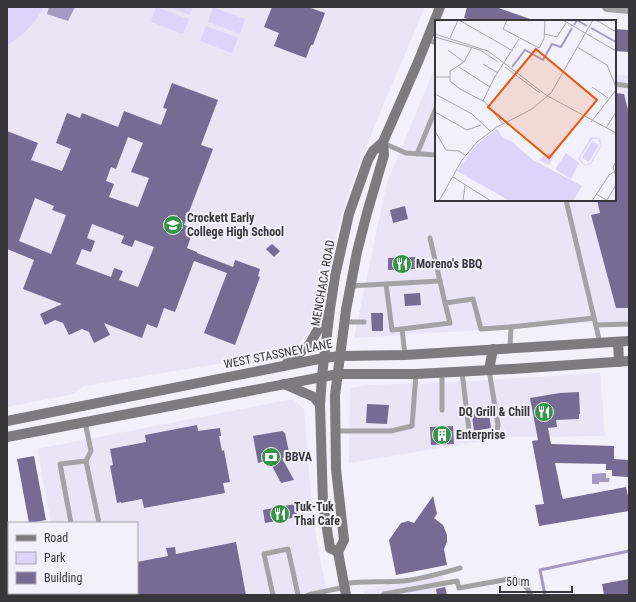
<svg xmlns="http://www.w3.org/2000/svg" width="636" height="602" viewBox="0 0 636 602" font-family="'Roboto Condensed',sans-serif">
  <rect width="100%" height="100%" fill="#f2f0fa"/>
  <g fill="#e9e5f6">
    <path d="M7,7h418l-48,113 -28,71 -41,142 -10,11 -25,11 -189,31 -11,8 -66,13z"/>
    <path d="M436,65v135h179v-126l14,2v247l-24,-1 -251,16 33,-156z"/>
    <path d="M600,373l5,63 -99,1 -157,26 1,-75 18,-3 86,-3z"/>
    <path d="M293,399l11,10 9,110 14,76h-263l-1,-2h74v-70h-86l-14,-74z"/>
    <path d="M442,571l6,24h-84v-5z"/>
  </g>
  <g fill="#ddd4fa">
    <path d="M7,7h37c-9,16 -21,29 -37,38z"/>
    <path d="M156,7l33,12 -6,15 -32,-12z"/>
    <path d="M168,7h25l-3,8z"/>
    <path d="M213,7l32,12 -5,15 -32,-12z"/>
    <path d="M206,26l32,12 -6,15 -32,-12z"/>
  </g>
  <g fill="#a499c3">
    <path d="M49,7h26l-7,14 -21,-7z"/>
    <path d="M603,473h3v5h4l-1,4h-10v2h-7v-10z"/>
    <path d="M65,593h31v2h-30z"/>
  </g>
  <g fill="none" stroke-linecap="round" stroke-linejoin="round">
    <path stroke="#a499c3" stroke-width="3" d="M545,595l-5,-25 89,-19"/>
  </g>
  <g fill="#766b93" fill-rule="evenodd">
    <path d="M272,7h36l17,6 -12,32h-2l-5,13 -32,-12 5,-13 -15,-6z"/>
    <path d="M467,7h29l34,12v2h-56l-10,-3z"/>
    <path d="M615,29l14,1v22l-14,-1z"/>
    <path d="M172,83l46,17 -17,45 12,4 -29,76 10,3 -7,20 10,4v1l36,14 2,-7 25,9 -2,7 2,1 -25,68 -31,-12 23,-60 -33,-12 -19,51 -11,-4 -7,20 -10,-4 -5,14 -38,-15 6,12 -16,8 -5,-11 -7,-3 -13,6 -6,-12 -8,-3 -10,5 -5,-11 22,-10 -39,-15 11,-29 -27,-11v-118l31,12 -7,17 31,11 9,-22 -15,-6 11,-30 13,5 2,-5 36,14 6,-16 37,14 6,-16 -4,-1zM128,137l15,6 -12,29 18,6 -11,29 -29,-10 5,-13 -8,-3 5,-14 5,2zM35,198l19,8 -2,4 14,5 -15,39 -32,-13zM92,224l32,12 -3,7 11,4 3,-7 19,7 -16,40 -19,-7 4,-9 -9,-3 -3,9 -35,-13 6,-15 9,3 4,-11 -8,-3z"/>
    <path d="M615,93l9,1 5,20v194h-13l-25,-93 9,-2 -3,-13h18z"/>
    <path d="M405,206l3,13 -15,4 -3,-13z"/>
    <path d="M272,244l8,7 -6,6 -8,-8z"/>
    <path d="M416,257v12l-28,1v-12z"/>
    <path d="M420,293l1,12 -16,1 -1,-12z"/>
    <path d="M371,313h12v18h-11z"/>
    <path d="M579,392l1,22h-1v5l-23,1 1,7 -9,1 3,16 63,2v13l15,1 -1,17 -16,-1v-6h-6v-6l-51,-1 7,34 1,2 63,-12 3,14v10l-90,15 -4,-21 9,-1 -12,-63 6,-1 -8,-42 30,-5z"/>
    <path d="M367,404l22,1 -2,19 -21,-1z"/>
    <path d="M488,407l3,21 -17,3 -3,-21z"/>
    <path d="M197,425l1,6 22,-3 1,8h-2l3,15 2,-1 6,32 -7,1 2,10 -81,15 -2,-9 -21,4v-1l-4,1 -7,-37 3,-1 -3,-16 36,-7 -1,-7z"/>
    <path d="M453,426l1,18 -23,1 -1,-18z"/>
    <path d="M282,431l3,2 5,24 -8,1 12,22 -13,3 -12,-23 -11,3 -5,-27z"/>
    <path d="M34,456l12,64 -17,3 -12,-64z"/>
    <path d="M433,496l4,18 -3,4 9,7 4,10v7l-3,7 3,16 -51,10 -7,-35 12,-17 7,-2 6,2z"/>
    <path d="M295,504l3,13 -33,6 -2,-13z"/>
    <path d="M236,542l10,53h-109v-33l31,-6 -2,-8 9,-1 1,7z"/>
    <path d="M629,579v16h-25l-2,-11z"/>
    <path d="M445,587l2,8h-10l-1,-6z"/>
  </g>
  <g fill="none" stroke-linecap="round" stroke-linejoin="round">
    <g stroke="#a3a2a6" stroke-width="5">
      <path d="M427,39l9,4"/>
      <path d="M615,84l14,2"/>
      <path d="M383,143l23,10 30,2"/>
      <path d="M417,154l19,-46"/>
      <path d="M566,200l34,143"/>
      <path d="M430,238l15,65 28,-4 8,30 30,-2"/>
      <path d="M386,284l6,46 10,-1"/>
      <path d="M350,286l90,-5"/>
      <path d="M344,322h20"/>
      <path d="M596,325l33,-1"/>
      <path d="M510,348l1,-21 83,-9"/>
      <path d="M405,355l-3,-26 48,-6 -5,-20"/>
      <path d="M462,372l7,58 4,7 21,-4 3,-3 1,-5 -9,-55"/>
      <path d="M442,373v37"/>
      <path d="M85,422l6,29 -5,10 13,62"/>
      <path d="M335,431h56l21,-5 4,-52"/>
      <path d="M71,523l-11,-59 26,-3"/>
      <path d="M344,584c21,-4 38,-1 59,-3 19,-2 39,-8 57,-13"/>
      <path d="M112,593l1,2"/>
      <path d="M273,595l-9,-41 24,-5 10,46"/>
      <path d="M308,595l37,-8"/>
      <path d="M383,595l1,-1 73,-13 2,7 56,-10 12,10 4,7"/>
    </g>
    <path stroke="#a3a2a6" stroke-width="10" d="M607,7l22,2"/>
    <g stroke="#7d7b81" stroke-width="10">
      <path d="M618,342l1,20"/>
      <path d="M286,364l23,-19 18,-31"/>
      <path d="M489,370l4,-21"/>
      <path d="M284,384l30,13 6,8"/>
      <path d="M7,421l317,-63 16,-2 65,-1 224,-14"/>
      <path d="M7,437l331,-63h78l96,-5 117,-8"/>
      <path d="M338,552l-8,-4 -7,-44 -3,-99 2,-29 8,-67 5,-33 14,-62 19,-54 5,-9 10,-9 35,-80 22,-55"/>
      <path d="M346,595l-8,-43 6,-12 -8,-71 -1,-74 11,-85 11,-58 10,-39 17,-58 -1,-13"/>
    </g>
  </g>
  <defs>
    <g id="school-disc" transform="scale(1)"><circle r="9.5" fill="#369446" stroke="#f2f0fa"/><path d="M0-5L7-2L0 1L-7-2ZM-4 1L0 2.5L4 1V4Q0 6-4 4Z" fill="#fff"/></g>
    <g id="restaurant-disc" transform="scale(1)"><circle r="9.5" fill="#369446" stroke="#f2f0fa"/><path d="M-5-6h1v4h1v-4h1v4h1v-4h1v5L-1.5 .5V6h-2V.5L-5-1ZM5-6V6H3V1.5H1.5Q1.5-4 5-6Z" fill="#fff"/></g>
    <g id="building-disc" transform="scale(1)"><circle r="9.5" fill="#369446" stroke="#f2f0fa"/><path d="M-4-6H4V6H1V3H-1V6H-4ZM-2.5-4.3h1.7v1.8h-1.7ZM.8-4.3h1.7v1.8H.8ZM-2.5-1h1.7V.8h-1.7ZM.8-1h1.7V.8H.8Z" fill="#fff"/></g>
    <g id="bank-disc" transform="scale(1)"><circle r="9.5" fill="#369446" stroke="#f2f0fa"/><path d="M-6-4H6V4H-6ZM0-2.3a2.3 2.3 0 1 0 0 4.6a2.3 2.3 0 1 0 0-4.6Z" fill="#fff"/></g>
  </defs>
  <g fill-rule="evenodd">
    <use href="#school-disc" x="173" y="225"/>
    <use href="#restaurant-disc" x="402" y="264"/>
    <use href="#restaurant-disc" x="544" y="412"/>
    <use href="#building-disc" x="442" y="435"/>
    <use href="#bank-disc" x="271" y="457"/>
    <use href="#restaurant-disc" x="280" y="514"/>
  </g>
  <g text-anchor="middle" stroke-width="4" stroke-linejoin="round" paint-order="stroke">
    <g font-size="12" font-weight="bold" fill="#37363a" stroke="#f2f0fa" text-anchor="start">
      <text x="187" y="222">Crockett Early<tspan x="187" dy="14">College High School</tspan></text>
      <text x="416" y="268">Moreno's BBQ</text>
      <text x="530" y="416" text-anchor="end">DQ Grill &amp; Chill</text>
      <text x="456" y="439">Enterprise</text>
      <text x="285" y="461">BBVA</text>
      <text x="294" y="511">Tuk-Tuk<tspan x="294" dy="14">Thai Cafe</tspan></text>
    </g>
    <g font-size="12" fill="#37363a" stroke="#f2f0fa">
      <text transform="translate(323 283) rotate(-80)" y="4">MENCHACA ROAD</text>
      <text transform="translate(278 354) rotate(-11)" y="4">WEST STASSNEY LANE</text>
    </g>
  </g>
  <g transform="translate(435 20)">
    <rect width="181" height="181" fill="#f2f0fa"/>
    <path d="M62,109l6,9 8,3 22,19 49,26 -9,15h-63l-53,-30 20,-27zM156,117l9,1 2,7 -11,19 -6,2 -7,-7zM157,119h6l3,6 -11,18 -5,2 -5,-7zM157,121l7,4 -10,17 -7,-4zM112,133l8,2 -6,10 -10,-5zM131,133l13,10 -8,16 -16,-10z" fill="#ddd4fa" fill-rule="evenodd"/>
    <path fill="none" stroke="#a499c3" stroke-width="2" d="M139,5l3,-5 10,6M156,8l25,14M77,47l13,-17 18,10 9,-16 9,3 11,-19"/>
    <path fill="none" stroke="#a7a6ad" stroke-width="1" d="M24,0l54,31M72,0l-4,9 36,19 5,-9 1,-19M128,0l53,31M161,0l20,12M0,14l53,17 58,44 70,38M109,14l13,3 9,-14M0,17l45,13 18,12M15,18l8,-18M37,27l-8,15 -14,9v10l10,8 25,13 18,22M142,27l30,18 9,22M13,30l16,12M48,44l15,9M24,47l31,20M70,47l35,26M0,57h14M157,67l16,11M0,74l37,20 18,17M48,81l11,-23 25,-39M0,92l32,18 14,-5M156,102l25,-32M171,108l10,-16M0,111l11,19 13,1 6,4M181,142l-3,5 3,9M18,157l38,24M161,174l12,7M172,180l9,-15M4,181l23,-41 15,-18 20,-15 35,-18 19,-16 42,-73M28,181l2,-15M157,181l17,-26 5,-3"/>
    <path fill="#e8590c" fill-opacity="0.15" stroke="#e8590c" stroke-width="2" d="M101,29l61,51 -48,58 -61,-51z"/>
    <rect width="181" height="181" fill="none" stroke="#37363a" stroke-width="2"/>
  </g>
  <rect width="636" height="602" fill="none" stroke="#37363a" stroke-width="16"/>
  <rect x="8" y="522" width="130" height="72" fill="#f2f0fa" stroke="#a7a6ad"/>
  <rect x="16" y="535" width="20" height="6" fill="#7d7b81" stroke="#a7a6ad"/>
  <text x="44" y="542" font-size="12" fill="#37363a">Road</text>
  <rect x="16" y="552" width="20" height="12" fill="#ddd4fa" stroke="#a7a6ad"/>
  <text x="44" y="562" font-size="12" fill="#37363a">Park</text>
  <rect x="16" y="572" width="20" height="12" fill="#766b93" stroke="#a7a6ad"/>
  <text x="44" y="582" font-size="12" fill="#37363a">Building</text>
  <path d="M500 586v6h72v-6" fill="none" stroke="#37363a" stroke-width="2"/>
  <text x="506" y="586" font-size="12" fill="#37363a" stroke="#f2f0fa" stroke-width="3" paint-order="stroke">50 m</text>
</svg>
